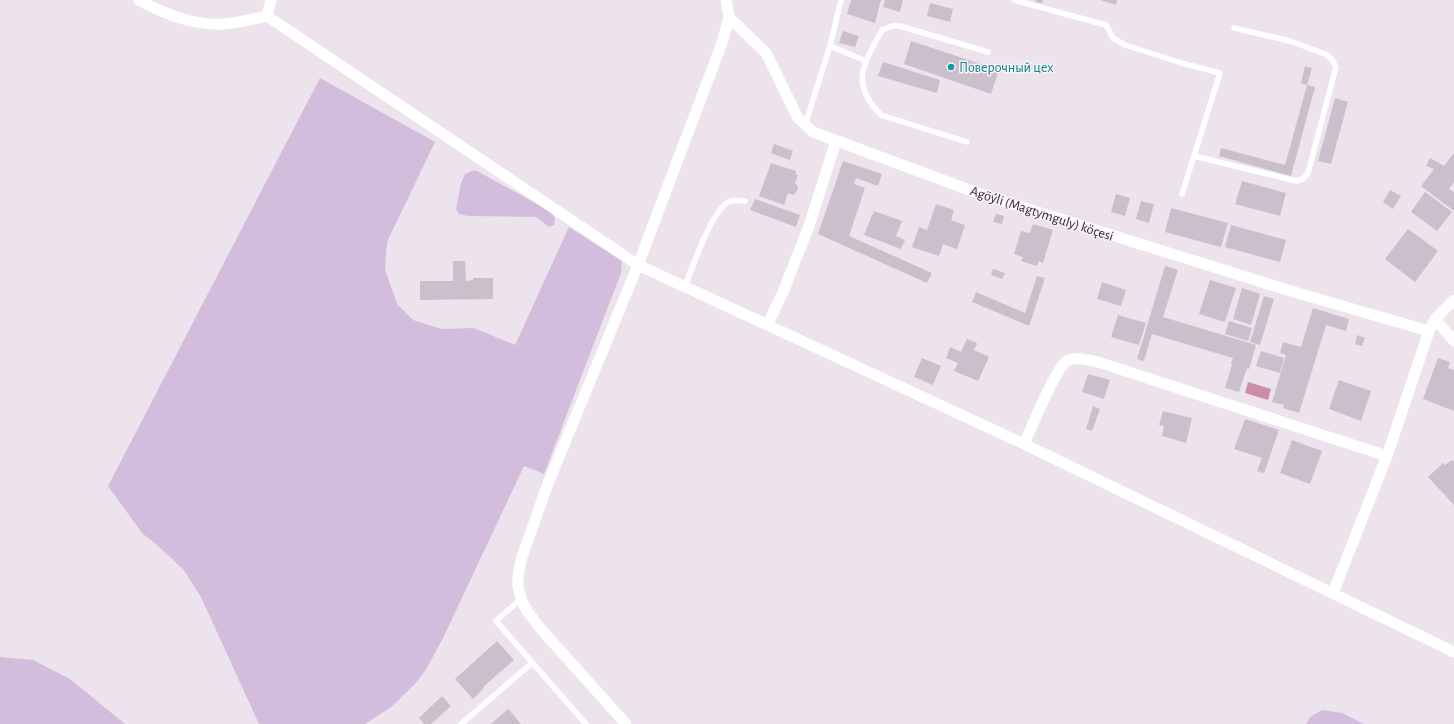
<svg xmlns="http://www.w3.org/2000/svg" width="1454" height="724" viewBox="0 0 1454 724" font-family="'Alegreya Sans',sans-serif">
  <rect width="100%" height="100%" fill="#ece3ec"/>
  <g fill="#d3bddc">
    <path d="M320,78l115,64 -48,100 -2,27 12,35 16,16 28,9 33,-1 41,17 54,-118 53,34 -1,12 -77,201 -20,-8 -80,170 -17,32 -12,16 -24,23 -26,17h-106l-58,-127 -18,-28 -26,-24 -15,-12 -34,-47z"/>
    <path d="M475,170l73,40c6,5 8,7 6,15l-5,2 -13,-10 -68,-1 -9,-2 -3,-5 5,-26 4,-9z"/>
    <path d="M0,657l33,3 37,19 55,45h-125z"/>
    <path d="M1322,710l20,3 22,11h-58l4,-7z"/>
  </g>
  <path fill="#ce8da7" d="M1248,382l23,7 -3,11 -23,-7z"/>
  <g fill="#ccbfcc">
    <path d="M851,0h30l-6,23 -28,-9z"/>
    <path d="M885,0h18l-3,12 -17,-5z"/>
    <path d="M1036,0h7l-1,3 -7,-1z"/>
    <path d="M1100,0h17l-1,5z"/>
    <path d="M930,3l23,6 -3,13 -23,-6z"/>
    <path d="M843,31l16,5 -4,11 -16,-4z"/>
    <path d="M911,41l88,29 -8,24 -87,-30z"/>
    <path d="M883,62l57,18 -3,13 -59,-17z"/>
    <path d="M1305,66l7,2 -5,17 -6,-2z"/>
    <path d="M1307,85l8,2 -24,89 -72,-20 2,-8 64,17z"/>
    <path d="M1335,98l13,4 -17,62 -13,-3z"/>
    <path d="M774,144l19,7 -3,9 -19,-7z"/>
    <path d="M1454,153v29l-5,7 5,3v19l-33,-25 13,-17 -8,-3 4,-8 14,8z"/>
    <path d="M843,161l39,13 -4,12 -22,-8 -2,6 11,4 -16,48 83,37 -5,10 -109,-49z"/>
    <path d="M771,163l25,8 -1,3 3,1 -3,8 3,3 -1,5 -3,4 -6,-2 -4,12 -25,-9z"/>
    <path d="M1242,181l44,12 -6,23 -45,-12z"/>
    <path d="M1390,190l11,6 -8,13 -10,-7z"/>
    <path d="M1425,192l27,20 -15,19 -26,-19z"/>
    <path d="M1116,194l14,4 -5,18 -14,-4z"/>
    <path d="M755,199l45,16 -4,12 -46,-17z"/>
    <path d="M1141,201l13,3 -5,19 -13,-4z"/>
    <path d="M936,204l18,6 -3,10 14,5 -8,24 -14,-5 -4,12 -27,-9 7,-20 8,3z"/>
    <path d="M1171,208l57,15 -7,24 -56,-15z"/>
    <path d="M874,211l28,10 -6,15 9,4 -4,9 -37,-14z"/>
    <path d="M996,214l8,2 -2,8 -9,-2z"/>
    <path d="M1033,224l20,6 -10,33 -4,-2 -2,5 -16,-5 2,-4 -9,-3 7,-23 9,2z"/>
    <path d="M1231,225l55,15 -6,22 -55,-15z"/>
    <path d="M1408,229l30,22 -23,31 -30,-23z"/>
    <path d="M453,261h12l1,20 7,-1v-2h20v21l-73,1v-19h33z"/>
    <path d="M1165,266l13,4 -15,47 93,28 -7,24 -2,-1 -8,24 -14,-4 7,-24 -1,-1 2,-5 -81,-24 -8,27 -7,-2z"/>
    <path d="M993,269l12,4 -3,6 -11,-4z"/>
    <path d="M1037,276l8,2 -16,48 -57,-24 4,-10 49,21z"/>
    <path d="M1210,280l26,8 -11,34 -26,-8z"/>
    <path d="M1102,282l24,8 -5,16 -24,-7z"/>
    <path d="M1242,288l18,6 -9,31 -18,-6z"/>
    <path d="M1264,296l10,3 -14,46 -10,-3z"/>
    <path d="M1313,308l36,11 -3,12 -20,-6 -27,88 -16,-5 1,-3 -12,-3 14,-47 -6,-2 3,-11 18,5z"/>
    <path d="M1118,315l28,8 -7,22 -28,-8z"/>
    <path d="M1229,321l23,7 -4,13 -23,-7z"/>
    <path d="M1357,335l8,3 -3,8 -7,-2z"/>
    <path d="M967,339l10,4 -3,7 15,7 -11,24 -24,-10 4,-8 -12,-5 4,-11 11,5z"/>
    <path d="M1261,351l23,7 -4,15 -24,-7z"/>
    <path d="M922,358l19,8 -8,19 -19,-8z"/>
    <path d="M1438,358l12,4 -2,6 6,2v41l-31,-12z"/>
    <path d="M1088,374l22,6 -6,19 -22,-7z"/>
    <path d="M1339,380l32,11 -10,30 -32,-12z"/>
    <path d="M1093,406l7,3 -8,22 -6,-2z"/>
    <path d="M1163,411l29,7 -6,25 -24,-7 2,-10 -5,-1z"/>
    <path d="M1245,419l34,11 -15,43 -7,-2 5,-13 -28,-9z"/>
    <path d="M1292,440l30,11 -12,33 -30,-11z"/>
    <path d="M1452,460l2,2v43l-26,-28 15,-14 2,2z"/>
    <path d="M497,641l17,19 -31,27 1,1 -11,11 -18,-20z"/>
    <path d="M442,696l9,10 -20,18h-7l-5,-6z"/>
    <path d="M508,709l13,15h-30z"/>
  </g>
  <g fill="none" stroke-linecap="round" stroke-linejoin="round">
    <g stroke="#fff" stroke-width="5.5">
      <path d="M1014,0l92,25 7,13 12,7 60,19 35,9 -38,121"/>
      <path d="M830,46l36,15"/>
      <path d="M805,125l25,-79 11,-46"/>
      <path d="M967,142l-86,-27c-32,-32 -17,-51 1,-85l10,-4h8l88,26"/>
      <path d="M1194,156l102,25 7,-2 5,-6 28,-106 -5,-9 -6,-4 -35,-13 -56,-13"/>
      <path d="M685,286c8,-20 26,-73 42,-83 5,-4 12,-2 18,-2"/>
      <path d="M521,599l-25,22 90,103"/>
      <path d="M461,724l71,-61"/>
    </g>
    <g stroke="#fff" stroke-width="11">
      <path d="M139,0c25,14 55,26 85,24 14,-1 29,-5 43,-8l371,249 386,179 430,208"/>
      <path d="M726,0l3,17 37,36 32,65 15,14 167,62 314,98 135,39"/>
      <path d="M267,16l4,-16"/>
      <path d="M1435,319l19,22"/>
      <path d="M768,324l15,-32 26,-66 27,-85"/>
      <path d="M1024,444c7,-15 32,-77 43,-83 10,-5 21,-1 31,1l289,94"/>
      <path d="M1333,593l54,-137 42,-125 6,-12 19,-19"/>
      <path d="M626,724l-86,-96 -13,-17 -6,-12 -3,-13v-10l3,-16 26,-74 91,-221 84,-222 7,-26"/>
    </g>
  </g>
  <circle fill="#0f9aa8" stroke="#f8f3f8" stroke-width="1.5" cx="951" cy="67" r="4"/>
  <g text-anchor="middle" stroke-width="3" stroke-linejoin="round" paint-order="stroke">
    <g font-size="14" fill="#0d838f" stroke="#f8f3f8" text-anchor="start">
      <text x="959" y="72">Поверочный цех</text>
    </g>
    <g font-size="14" fill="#3c2338" stroke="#f8f3f8">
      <text transform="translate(1042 213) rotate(18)" y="5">Agöýli (Magtymguly) köçesi</text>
    </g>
  </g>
</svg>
